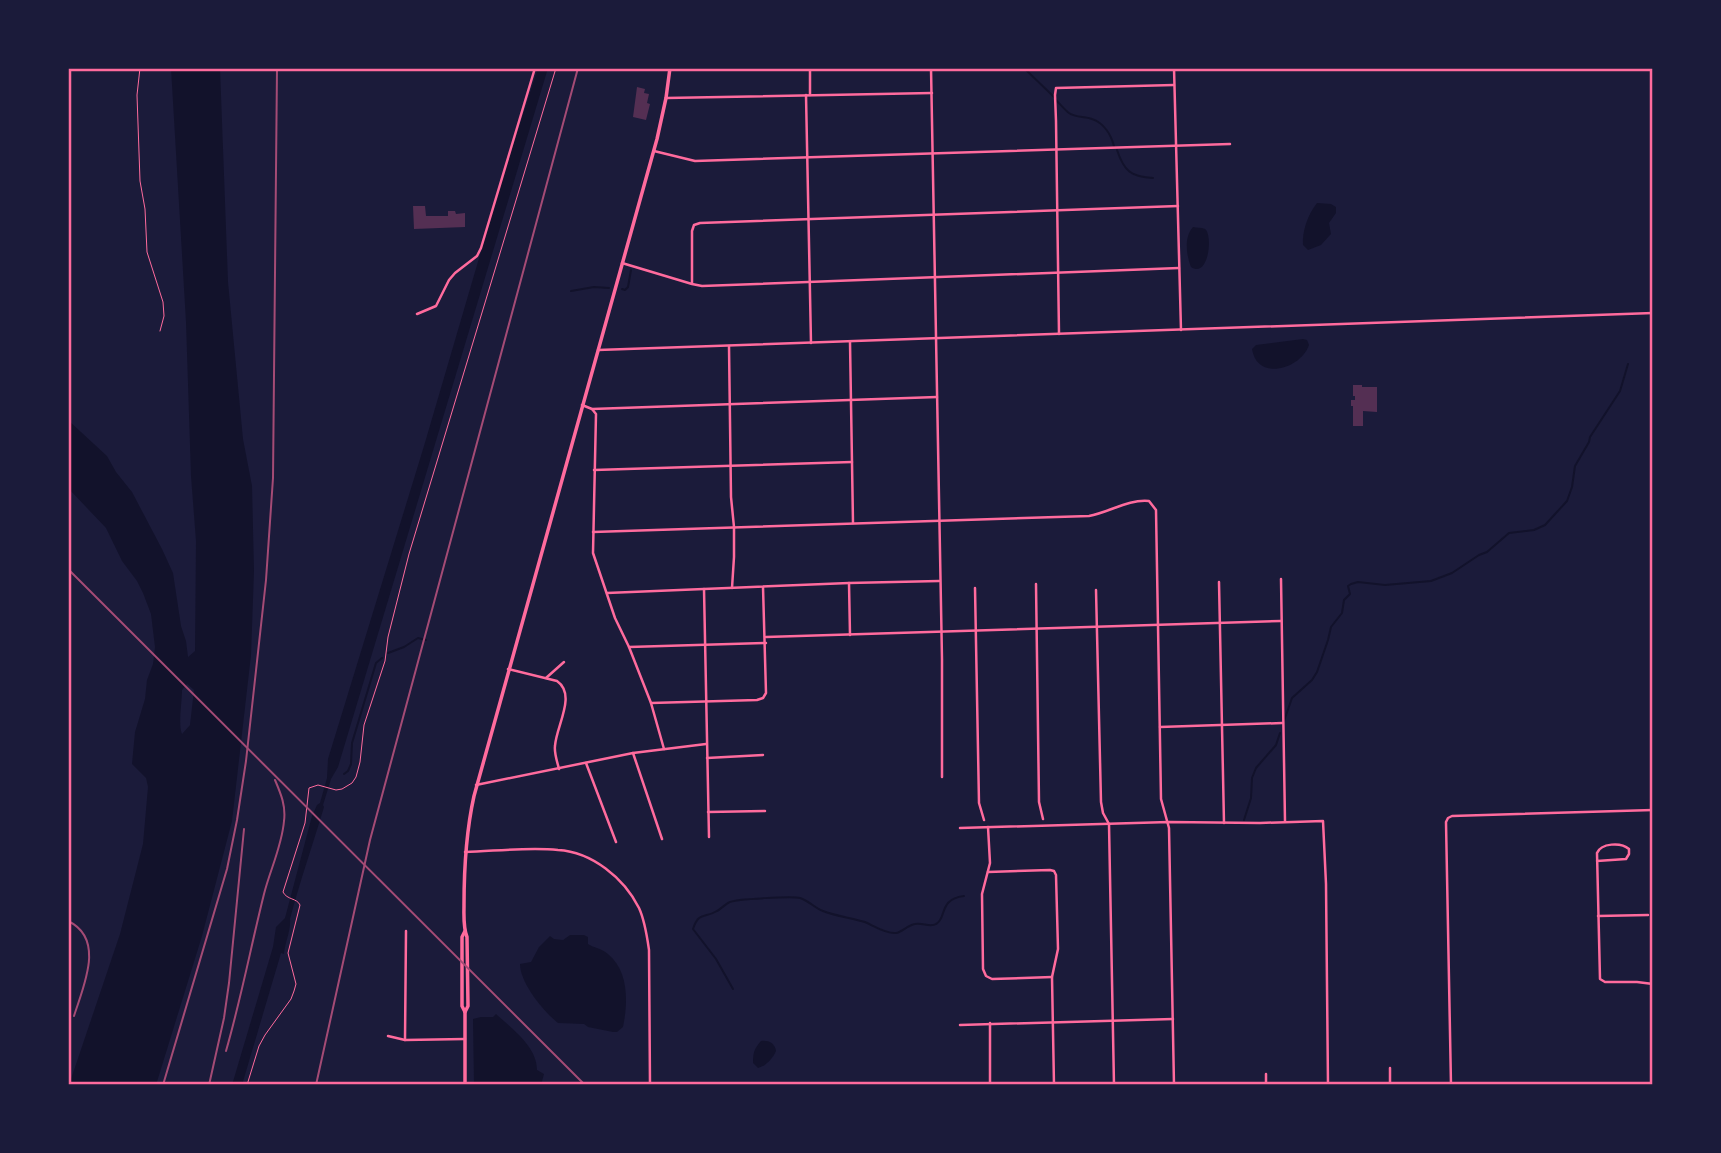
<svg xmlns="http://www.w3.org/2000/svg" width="1721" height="1153" viewBox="0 0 1721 1153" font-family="'Source Sans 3',sans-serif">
  <rect width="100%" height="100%" fill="#1b1b3a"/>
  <g fill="#12122b" fill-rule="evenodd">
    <path d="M171,68h49l8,214 15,157 9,47 2,85 -3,84 -19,166 -30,115 -46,149h-87l51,-151 23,-90 5,-57 -2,-9 -14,-14 3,-32 10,-33 2,-19 6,-16 2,-17 -4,-33 -8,-21 -6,-12 -15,-20 -16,-33 -38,-40v-68l39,36 9,16 16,20 30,57 11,24 8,53 5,15 2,16 7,-6 1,-110 -5,-65 -5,-154zM187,684l7,6 -4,35 -8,9c-4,-9 0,-32 0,-44z"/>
    <path d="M538,68h10l-210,699 -7,12 -8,26 1,2c-11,37 -24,74 -34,112 1,12 -5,23 -6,35l-3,-1 -39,132h-10l41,-138 3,-20 9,-9 27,-102 5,-11 3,-2 7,-25 1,-19 96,-313 80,-273z"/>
    <path d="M1317,203l14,1 5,3v6l-7,10 2,11 -10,11 -13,5 -5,-5c-1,-14 5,-31 14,-42z"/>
    <path d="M1193,227c4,1 8,0 12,2 8,5 4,50 -14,38 -5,-13 -7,-30 2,-40z"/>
    <path d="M1303,339l4,1 2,5c-8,24 -52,37 -57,4l4,-4z"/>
    <path d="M570,935h14l4,2v7c6,4 13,4 20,10 21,17 20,49 15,73l-6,5h-4l-25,-5 -4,-3 -26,-1c-14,-11 -38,-40 -38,-59l11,-2 8,-15 11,-11 4,3 9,1z"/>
    <path d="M496,1014c16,15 41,32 41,56l7,4 -3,11h-67l-1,-66 8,-2h12z"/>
    <path d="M761,1041c7,-1 14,2 15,10 -3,7 -10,15 -18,17l-5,-5c0,-10 1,-14 8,-22z"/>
  </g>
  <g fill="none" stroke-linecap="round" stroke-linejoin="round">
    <g stroke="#12122b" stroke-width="2">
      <path d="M1024,68l30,29"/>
      <path d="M1056,100c4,4 9,10 13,13 7,5 16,3 23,6 12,4 19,16 22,27"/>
      <path d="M1117,150c7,21 14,27 36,28"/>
      <path d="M622,289l3,1 3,-3 3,-17"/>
      <path d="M571,291l23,-4 15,1"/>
      <path d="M388,653l16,-6 14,-9 8,2"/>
      <path d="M1284,721l8,-23 20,-18 5,-8 11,-32 3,-13 11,-14 2,-13 6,-6 -2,-8 3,-2 7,-2 27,3 46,-4 21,-8 27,-18 8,-3 22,-19 25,-3 11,-5 22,-24 5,-14 3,-21 14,-24 1,-5 30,-46 8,-27"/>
      <path d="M344,774l4,-3 3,-7 1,-21 24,-80 6,-5"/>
      <path d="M1244,820l7,-22 1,-20 4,-10 20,-23 4,-12"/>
      <path d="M733,989l-17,-30 -23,-30c6,-18 11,-10 24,-18 4,-2 8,-7 13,-9 5,-3 63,-6 70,-4 9,3 15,10 23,13 12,5 29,7 42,11 9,4 21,12 31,11 6,-1 12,-8 19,-9 7,-2 15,4 21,0 11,-5 2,-25 28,-28"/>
    </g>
  </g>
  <g fill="#542f53">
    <path d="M637,87l8,2 -1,4 5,1 -2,9 3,1 -4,16 -13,-3z"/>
    <path d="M413,206h12l1,10h22v-5h7l1,3 9,-1v14l-51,2z"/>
    <path d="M1353,385h9v2h15v25l-14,-1v15h-10v-20h-2v-6h4v-4h-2z"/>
  </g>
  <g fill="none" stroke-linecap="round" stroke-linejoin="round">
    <g stroke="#ff6b9d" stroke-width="1">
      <path d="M140,68l-3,27 3,86 5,28 2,43 16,50 1,14 -4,15"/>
      <path d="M247,1085l12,-39 6,-11 26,-36 3,-8 2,-7 -8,-31 12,-48c-3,-7 -13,-5 -17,-13l22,-69 4,-35 9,-3 18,5 6,-1 10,-6 4,-6 4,-15 4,-37 21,-64 3,-24 21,-83 147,-486"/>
    </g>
    <g stroke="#ff6b9d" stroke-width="2.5">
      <path d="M810,68v27"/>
      <path d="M931,68l11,591v118"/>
      <path d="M1174,68l7,262"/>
      <path d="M806,95l5,248"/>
      <path d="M666,98l266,-5"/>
      <path d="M654,151l41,10 535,-17"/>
      <path d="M622,263l70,21 10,2 477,-18"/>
      <path d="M692,283v-52l2,-6 6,-2 478,-17"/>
      <path d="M417,314l19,-8 13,-26 6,-7 22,-17 4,-8 54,-180"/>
      <path d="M1059,334l-3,-213 -1,-26 1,-7 118,-3"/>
      <path d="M850,342l3,181"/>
      <path d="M729,346l2,151 3,30v30l-2,31"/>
      <path d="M582,405l10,4 345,-12"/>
      <path d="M592,409l4,5 -3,139 22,65 14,29 22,56 13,46"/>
      <path d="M594,470l258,-8"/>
      <path d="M593,532l496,-16c21,-4 39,-17 60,-15l7,9 5,289 8,29 5,257"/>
      <path d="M1281,579l4,242"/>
      <path d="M1219,582l5,241"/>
      <path d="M849,583l1,52"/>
      <path d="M1036,584l3,218 4,17"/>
      <path d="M975,588l4,215 5,17"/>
      <path d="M704,589l5,248"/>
      <path d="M1096,590l5,212 2,11 6,11 5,261"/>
      <path d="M607,593l242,-10 90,-2"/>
      <path d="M766,637l515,-16"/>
      <path d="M629,647l137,-4"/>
      <path d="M508,669l49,12c20,14 -1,45 -2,65 -1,7 2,15 4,23"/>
      <path d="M546,678l18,-16"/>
      <path d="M651,703l106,-3 6,-2 3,-5 -3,-106"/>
      <path d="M1160,727l122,-4"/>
      <path d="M633,753l29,86"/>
      <path d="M707,758l56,-3"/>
      <path d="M586,763l30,79"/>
      <path d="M476,785l157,-32 73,-9"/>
      <path d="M708,812l57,-1"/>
      <path d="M988,827l2,36 -8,31 1,75 3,7 6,3 60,-2"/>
      <path d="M960,828l209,-6 91,1 63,-2 3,63 2,201"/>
      <path d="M465,852c31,-1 63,-5 93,-2 34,2 66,28 81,58 6,13 8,28 10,42l1,135"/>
      <path d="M1597,861l29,-2 3,-5v-5c-8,-7 -28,-6 -32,4l3,126 5,3h32l16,2"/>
      <path d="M988,872l62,-2 4,1 2,4 2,74 -6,28 2,108"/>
      <path d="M1598,916l50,-1"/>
      <path d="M990,1023v62"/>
      <path d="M960,1025l213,-6"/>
      <path d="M388,1036l17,4 60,-1"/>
      <path d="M405,1040l1,-109"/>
      <path d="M1390,1068v17"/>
      <path d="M1266,1074v11"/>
    </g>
    <g stroke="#ff6b9d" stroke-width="2.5">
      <path d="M598,350l1055,-37"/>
      <path d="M1451,1085l-5,-263 2,-4 4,-2 201,-6"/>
    </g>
    <g stroke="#ff6b9d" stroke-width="3.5">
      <path d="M465,931l-3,6v69l3,6v73"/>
      <path d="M465,1012l3,-6 -1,-69c-4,-10 -3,-22 -3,-32 0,-37 2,-73 10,-109l183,-657 9,-41 4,-30"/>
    </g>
    <g stroke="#a44b75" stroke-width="2">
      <path d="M68,569l517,516"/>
      <path d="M68,921c38,18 15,66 6,95"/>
      <path d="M226,1051c15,-52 25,-105 38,-157 6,-24 18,-48 20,-73 2,-15 -3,-27 -9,-41"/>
      <path d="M163,1085l64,-216 10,-49 9,-59 20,-181 7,-102 4,-410"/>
      <path d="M209,1085l15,-67 5,-35 15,-154"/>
      <path d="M316,1085l54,-245 208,-772"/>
    </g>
  </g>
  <rect width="1721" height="1153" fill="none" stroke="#1b1b3a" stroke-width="140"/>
  <rect x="70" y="70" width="1581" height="1013" fill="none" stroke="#ff6b9d" stroke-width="2.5"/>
</svg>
